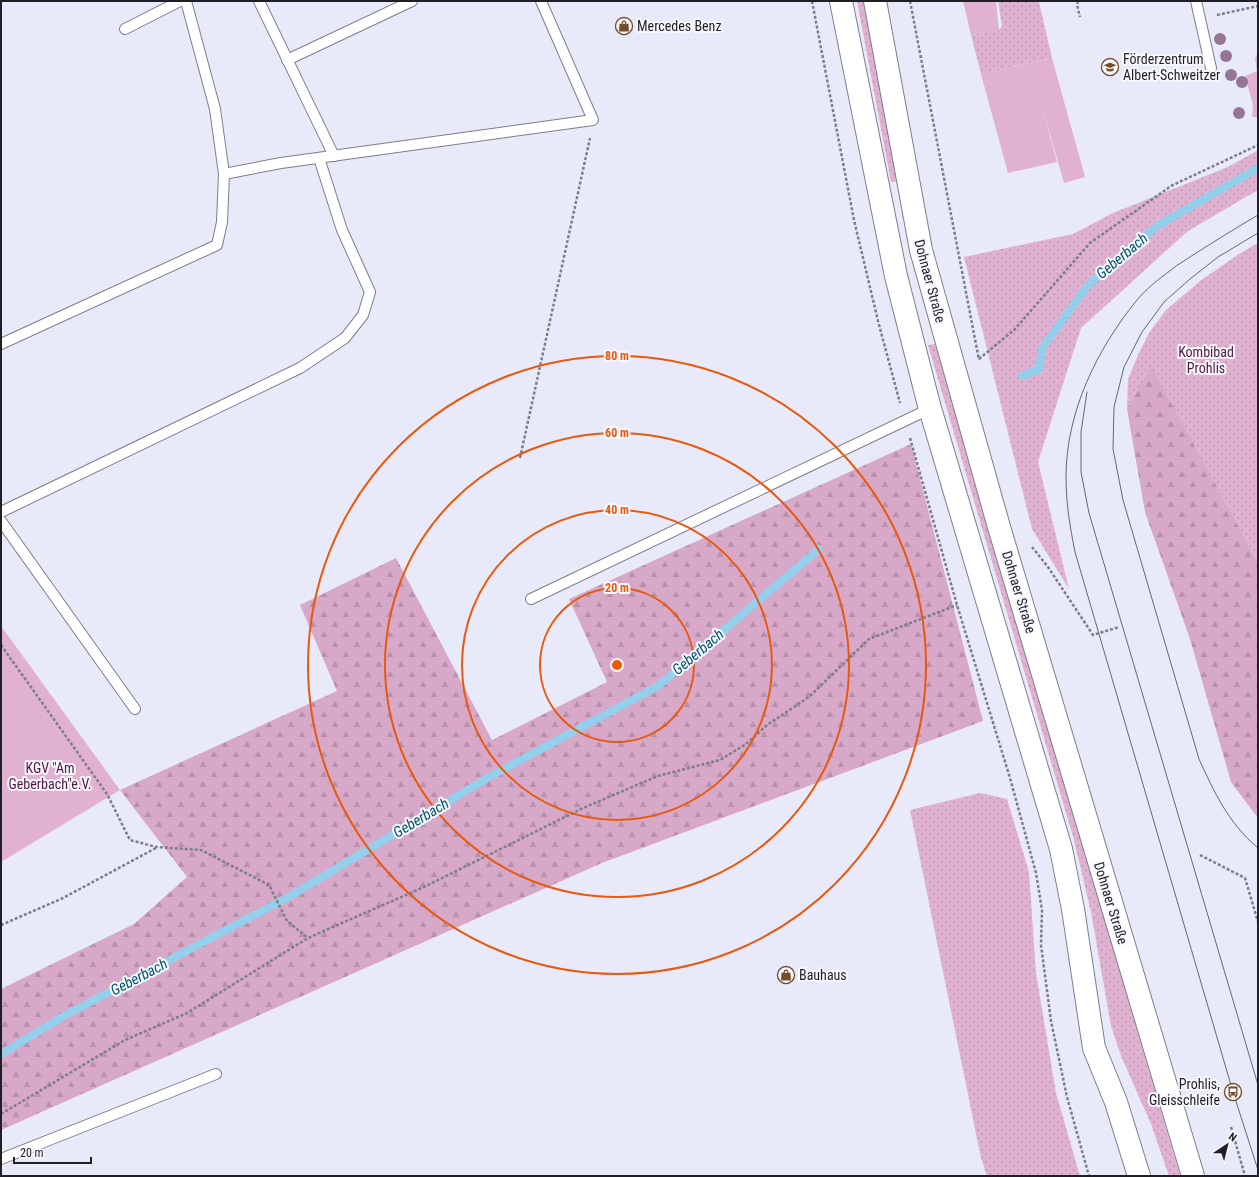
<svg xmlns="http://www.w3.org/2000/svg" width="1259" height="1177" viewBox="0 0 1259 1177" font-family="'Roboto Condensed',sans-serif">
  <defs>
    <pattern id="grass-dots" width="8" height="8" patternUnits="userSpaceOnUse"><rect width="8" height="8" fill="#e0b1d1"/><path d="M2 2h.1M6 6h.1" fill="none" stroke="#c098b3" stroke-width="1.8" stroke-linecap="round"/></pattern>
    <pattern id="forest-firs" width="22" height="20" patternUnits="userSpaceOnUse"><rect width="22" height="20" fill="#d8a8c9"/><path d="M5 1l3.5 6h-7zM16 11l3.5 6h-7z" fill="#b990ac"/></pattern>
  </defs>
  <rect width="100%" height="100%" fill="#e9eaf9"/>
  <g fill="url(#grass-dots)">
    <path d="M857,1h7l34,180 -7,1z"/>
    <path d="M998,1h46l-5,1 13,56 -71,16 -10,-39 28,-5 3,-4z"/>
    <path d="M1258,150v40l-70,41 -107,97 -43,134 31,127 -37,-60 -68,-272 109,-23 40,-21 115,-46z"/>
    <path d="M1258,243v319l-107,-195 -24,42 1,-30 10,-24 11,-22 17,-23 34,-29 39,-27z"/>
    <path d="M935,344l245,832h-11l-18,-52 -30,-68 -10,-30 -20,-114 -17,-72 -146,-495z"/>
    <path d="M980,793l27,6 22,73 7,101 20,120 24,83h-93l-6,-18 -71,-348z"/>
  </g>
  <g fill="url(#forest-firs)">
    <path d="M1151,366l107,196v256l-27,-36 -41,-143 -45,-127 -18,-103z"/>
    <path d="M911,444l72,277 -381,142 -601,267v-141l133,-65 53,-47 -67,-87 217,-99 -37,-86 96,-47 96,182 115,-58 -38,-83z"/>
  </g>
  <g fill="#e0b1d1">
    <path d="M963,1h33l3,29 -28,5z"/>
    <path d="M1258,52v65h-6l1,-12 -8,-29 12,-5 -2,-13z"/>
    <path d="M1052,58l33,119 -21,6 -22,-77 15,56 -49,11 -27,-99z"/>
    <path d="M1,626l119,164 -119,72z"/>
  </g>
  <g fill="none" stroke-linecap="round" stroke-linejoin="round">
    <g stroke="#94cfeb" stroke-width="8">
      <path d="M1022,376l17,-7 3,-21 46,-63 69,-59 101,-58"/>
      <path d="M1,1054l61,-37 230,-122 197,-118 169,-91 161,-137"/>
    </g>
    <g stroke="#7d7e8c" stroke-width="12">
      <g id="lane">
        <path d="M259,1l75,155"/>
        <path d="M1196,1l15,67"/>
        <path d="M125,29l55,-28"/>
        <path d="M287,60l125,-59"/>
        <path d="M224,174l57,-11 312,-43 -52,-119"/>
        <path d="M1,344l216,-99 5,-23 2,-48 -9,-65 -29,-108"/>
        <path d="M1,512l299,-144 45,-30 18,-23 7,-23 -28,-62 -23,-72"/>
        <path d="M1,521l134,188"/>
        <path d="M531,599l390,-186 8,-8"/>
        <path d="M1,1159l215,-85"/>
      </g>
    </g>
    <g stroke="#7d7e8c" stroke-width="24">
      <g id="secondary">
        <path d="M841,1l55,275 33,129 132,444 12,60 21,139 22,54 23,74"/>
        <path d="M875,1l46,249 78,277 194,649"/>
      </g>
    </g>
    <g stroke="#7d7e88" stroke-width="2.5" stroke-dasharray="3 2" stroke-linecap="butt">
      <path d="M812,1l42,219 24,101 22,82"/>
      <path d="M910,1l69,359"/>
      <path d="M1078,1l-1,4 3,12"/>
      <path d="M1217,15l41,-9"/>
      <path d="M979,359l36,-30 75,-86 81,-57 87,-41"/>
      <path d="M910,438l47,167 53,173 26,95 6,37 -1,35 10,76 16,76 22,79"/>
      <path d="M520,458l70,-320"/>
      <path d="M1032,547l16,20 45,68 26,-8"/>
      <path d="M1,645l106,149 23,46 26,7 45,3 68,35 18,36 21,17"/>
      <path d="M1200,855l45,23 13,44"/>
      <path d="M1,925l62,-27 93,-50"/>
      <path d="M1,1114l124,-74 62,-27 121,-75 116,-51 159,-79 75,-32 62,-16 26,-16 21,-19 42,-28 60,-58 88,-34"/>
      <path d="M1231,1127l14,49"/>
    </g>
    <use href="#lane" stroke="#fff" stroke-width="10"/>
    <use href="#secondary" stroke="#fff" stroke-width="22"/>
    <g stroke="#676770" stroke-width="1">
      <path d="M1258,215c-22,13 -43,26 -65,40 -7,5 -15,9 -22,15 -12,9 -25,19 -34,30 -40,49 -71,112 -71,177 0,26 4,50 9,75l158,540 25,78"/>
      <path d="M1258,233l-40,24 -28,22 -26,23 -22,30 -18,35 -10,40 -1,42 10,51 76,259c15,33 30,65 59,89"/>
      <path d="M1087,392l-6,40v40l8,41 169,572"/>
    </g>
  </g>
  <g fill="#957695">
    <circle cx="1220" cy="39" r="6"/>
    <circle cx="1226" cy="56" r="6"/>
    <circle cx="1231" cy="75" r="6"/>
    <circle cx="1242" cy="82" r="6"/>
    <circle cx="1239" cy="113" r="6"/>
  </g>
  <g fill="none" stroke="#e8590c" stroke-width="2">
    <circle cx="617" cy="665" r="77"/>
    <circle cx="617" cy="665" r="155"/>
    <circle cx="617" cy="665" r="232"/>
    <circle cx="617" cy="665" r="309"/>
  </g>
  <defs>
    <g id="shop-ring" transform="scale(0.9)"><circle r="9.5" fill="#f7f8fe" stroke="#734c2a" stroke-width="1.5"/><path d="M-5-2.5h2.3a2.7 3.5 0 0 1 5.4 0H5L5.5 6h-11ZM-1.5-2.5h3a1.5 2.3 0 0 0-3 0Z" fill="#734c2a"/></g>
    <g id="school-ring" transform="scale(0.9)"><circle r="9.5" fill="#f7f8fe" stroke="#734c2a" stroke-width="1.5"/><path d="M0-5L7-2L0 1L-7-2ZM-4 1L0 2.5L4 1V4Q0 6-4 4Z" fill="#734c2a"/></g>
    <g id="bus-ring" transform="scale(0.9)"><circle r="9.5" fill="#f7f8fe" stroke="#734c2a" stroke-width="1.5"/><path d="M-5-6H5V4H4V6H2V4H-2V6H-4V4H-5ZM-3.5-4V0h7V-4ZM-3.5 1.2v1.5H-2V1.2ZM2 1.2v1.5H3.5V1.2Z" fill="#734c2a"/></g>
  </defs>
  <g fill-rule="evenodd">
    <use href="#shop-ring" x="624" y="26"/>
    <use href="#school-ring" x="1110" y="67"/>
    <use href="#shop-ring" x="786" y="975"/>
    <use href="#bus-ring" x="1233" y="1092"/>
  </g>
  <g text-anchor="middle" stroke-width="4" stroke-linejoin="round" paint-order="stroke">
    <g font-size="14" fill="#1f1f25" stroke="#f7f8fe" text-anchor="start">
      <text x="637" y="31">Mercedes Benz</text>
      <text x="1123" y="64">Förderzentrum<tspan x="1123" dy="16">Albert-Schweitzer</tspan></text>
      <text x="799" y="980">Bauhaus</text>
      <text x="1220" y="1089" text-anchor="end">Prohlis,<tspan x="1220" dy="16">Gleisschleife</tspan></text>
    </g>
    <g font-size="14" fill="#1f1f25" stroke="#f7f8fe">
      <text transform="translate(930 281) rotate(75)" y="5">Dohnaer Straße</text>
      <text transform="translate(1019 592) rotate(73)" y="5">Dohnaer Straße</text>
      <text transform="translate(1111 903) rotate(73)" y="5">Dohnaer Straße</text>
    </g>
    <g font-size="14" fill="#511844" stroke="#f7f8fe">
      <text x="1206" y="357">Kombibad<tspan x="1206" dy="16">Prohlis</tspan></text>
      <text x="50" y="773">KGV "Am<tspan x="50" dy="16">Geberbach"e.V.</tspan></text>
    </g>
    <g font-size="15" font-style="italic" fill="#00536f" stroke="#f7f8fe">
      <text transform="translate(1122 256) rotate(-40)" y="5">Geberbach</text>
      <text transform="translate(698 652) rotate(-40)" y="5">Geberbach</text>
      <text transform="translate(421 818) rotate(-31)" y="5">Geberbach</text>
      <text transform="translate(139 977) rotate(-28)" y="5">Geberbach</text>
    </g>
  </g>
  <circle cx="617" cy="665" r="6" fill="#e8590c" stroke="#f7f8fe" stroke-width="2"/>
  <g font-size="12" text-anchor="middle" font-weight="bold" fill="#e8590c" stroke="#f7f8fe" stroke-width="4" stroke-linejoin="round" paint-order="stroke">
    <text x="617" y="360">80 m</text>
    <text x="617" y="437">60 m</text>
    <text x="617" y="514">40 m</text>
    <text x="617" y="592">20 m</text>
  </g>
  <rect width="1259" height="1177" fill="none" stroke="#1f1f25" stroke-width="4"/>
  <g transform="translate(1227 1145) rotate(35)" stroke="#f7f8fe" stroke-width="3" paint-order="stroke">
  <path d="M0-3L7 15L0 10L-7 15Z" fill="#1f1f25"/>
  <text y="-6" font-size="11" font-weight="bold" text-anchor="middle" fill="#1f1f25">N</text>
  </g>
  <path d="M14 1157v6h77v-6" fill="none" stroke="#1f1f25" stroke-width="2"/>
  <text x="20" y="1157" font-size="12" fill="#1f1f25" stroke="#f7f8fe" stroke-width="3" paint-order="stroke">20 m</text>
</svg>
